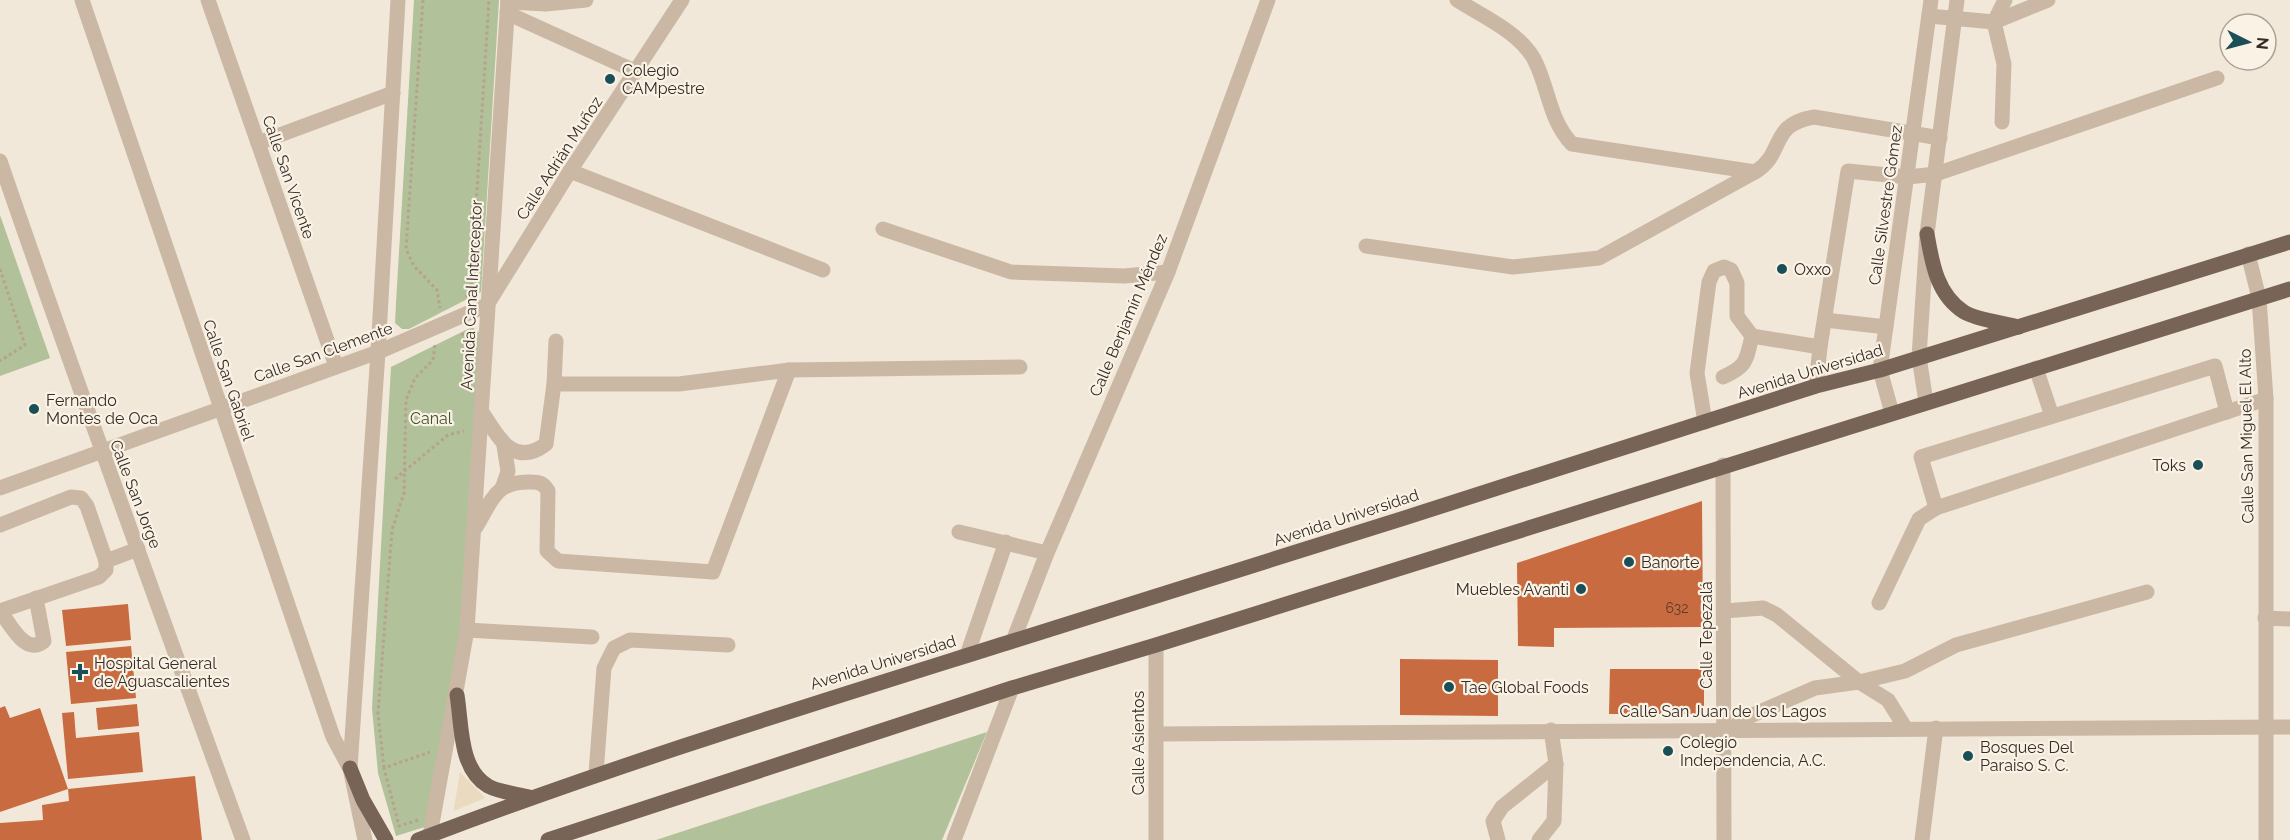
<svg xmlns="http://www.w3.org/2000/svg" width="2290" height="840" viewBox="0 0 2290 840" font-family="Raleway,sans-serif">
  <rect width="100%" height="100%" fill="#f2e8d9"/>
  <g fill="#b1c199">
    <path d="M414,0h85l-18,292 -72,37h-7l-7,-6 1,-20z"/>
    <path d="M0,215l50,143 -50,18z"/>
    <path d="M472,327l8,6 -24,364 -25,128 -35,11 -18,-63 -6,-65 19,-341z"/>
    <path d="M987,732l-45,108h-286z"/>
  </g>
  <path fill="#eadabf" d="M460,772l25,26 -31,13v-3z"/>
  <g fill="#c96b40">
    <path d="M1702,501l1,126 -149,1v19l-36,-1 -1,-83z"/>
    <path d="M128,604l3,36 -65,6 -4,-36z"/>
    <path d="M131,646l5,52 -65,6 -5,-52z"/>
    <path d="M1400,659l98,1v56l-98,-1z"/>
    <path d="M1610,669h94v45h-95z"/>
    <path d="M137,704l2,22 -41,4 -2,-22z"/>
    <path d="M5,706l5,12 30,-10 28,81 -68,23v-104z"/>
    <path d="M74,712l2,26 63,-6 4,40 -75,7 -6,-66z"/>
    <path d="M195,776l7,64h-202v-17l43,-3 -1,-15 27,-4 -1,-12z"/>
  </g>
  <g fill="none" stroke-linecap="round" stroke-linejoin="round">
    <g stroke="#b6a28f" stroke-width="3" stroke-dasharray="3 3" stroke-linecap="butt">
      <path d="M423,0l-17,249 8,17 23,24 3,18"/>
      <path d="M0,269l25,76 -25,16"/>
      <path d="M466,297l5,-12 18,-285"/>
      <path d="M462,333l8,15"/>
      <path d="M395,479l53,-44 16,-4"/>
      <path d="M384,768l-6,-55 14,-183 12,-37 2,-93 9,-22 18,-18 2,-16"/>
      <path d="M418,820l-19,6 -15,-58 46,-16"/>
    </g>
    <g stroke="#cab8a5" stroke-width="15">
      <path d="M82,0l251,737 16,30"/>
      <path d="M208,0l128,366"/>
      <path d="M1457,0c25,16 62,32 77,59 15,29 15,61 38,85l183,28c31,-19 13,-47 59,-55l126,21"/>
      <path d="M508,2l38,2 40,-4"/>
      <path d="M507,13l130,59"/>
      <path d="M1929,16l65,6 11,-22"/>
      <path d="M2002,122l2,-58 -10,-42 54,-22"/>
      <path d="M258,143l135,-50"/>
      <path d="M0,161c78,227 161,453 243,679"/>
      <path d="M570,171l253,99"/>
      <path d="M883,229l128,43 113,4 44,-4"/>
      <path d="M1366,246l147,21 86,-9 156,-86"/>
      <path d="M2248,254l11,44 7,101v441"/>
      <path d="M1825,320l61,7"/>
      <path d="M2036,368l16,48"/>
      <path d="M1723,377c24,-11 23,-16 29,-41"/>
      <path d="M554,384h125l110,-14 231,-3"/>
      <path d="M1816,386l4,-39 28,-176 60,6 28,-3 281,-96"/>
      <path d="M1926,402l-7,-45 8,-123 30,-234"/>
      <path d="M482,412c15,23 31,57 64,32l8,-60 2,-43"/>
      <path d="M1892,413l-12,-43 51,-370"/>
      <path d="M1705,422l-8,-49 12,-91 5,-11 10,-4 7,3 6,13v33l15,20 68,11"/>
      <path d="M1723,465l1,375"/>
      <path d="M503,486l5,-15 -4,-25"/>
      <path d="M0,488l378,-136 109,-47 83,-134 112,-171"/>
      <path d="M1936,508l-15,-51 294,-91 12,46"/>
      <path d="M0,525l71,-28 10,1 6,8 19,55v9l-7,7 -99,34"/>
      <path d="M476,527c17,-28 19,-46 56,-45 8,0 12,2 16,9l-1,60 11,10 155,11 76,-202"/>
      <path d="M959,532l88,21"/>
      <path d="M106,561l32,-12"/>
      <path d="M1879,603l40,-84 17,-11 330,-109"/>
      <path d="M0,611c11,14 25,45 44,30l-8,-43"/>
      <path d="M1724,611l39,-3 14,7 82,67 29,18 18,29"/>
      <path d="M2265,618l25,1"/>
      <path d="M467,630l125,7"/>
      <path d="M1013,641l34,-88 121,-281 100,-272"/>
      <path d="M1156,645v195"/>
      <path d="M967,655l39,-113"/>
      <path d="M1733,729l8,-9 74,-32 44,-6 46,-11 51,-26 191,-53"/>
      <path d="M1156,734l1134,-7"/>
      <path d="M596,773l8,-105 10,-20 16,-8 98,5"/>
      <path d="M430,835l37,-205 41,-630"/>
      <path d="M365,840l-15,-72 28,-416 20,-352"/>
      <path d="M954,840l58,-152"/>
      <path d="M1498,840l-5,-19 9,-14 54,-43"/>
      <path d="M1539,840l15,-19 2,-57 -5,-34"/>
      <path d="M1922,840l14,-112"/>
    </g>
    <g stroke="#786457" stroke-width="15">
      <path d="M1927,234c5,29 10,61 37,78 13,8 41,11 55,15"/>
      <path d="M457,695c5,30 2,74 31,91 11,6 29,8 41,11"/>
      <path d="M350,768l13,32 23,40"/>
      <path d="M418,840c196,-75 395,-136 595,-199 268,-83 536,-169 803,-255l64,-16 410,-128"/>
      <path d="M548,840l464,-152 144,-43 1134,-356"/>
    </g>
  </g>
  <g fill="#1b4f58" stroke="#faf2e5" stroke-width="2">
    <circle cx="610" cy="79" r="6"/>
    <circle cx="1782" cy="269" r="6"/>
    <circle cx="34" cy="409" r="6"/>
    <circle cx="2198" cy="465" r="6"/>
    <circle cx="1629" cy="562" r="6"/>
    <circle cx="1581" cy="589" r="6"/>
    <path d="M77 663h6v6h6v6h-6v6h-6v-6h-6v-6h6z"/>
    <circle cx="1449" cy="687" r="6"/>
    <circle cx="1668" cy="751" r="6"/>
    <circle cx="1968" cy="756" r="6"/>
  </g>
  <g text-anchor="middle" stroke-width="4.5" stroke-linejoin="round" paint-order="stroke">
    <g font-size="14" fill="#5a3c2c">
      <text x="1677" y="613">632</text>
    </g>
    <g font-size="16" fill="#352c26" stroke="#faf2e5" text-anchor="start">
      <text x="622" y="76">Colegio<tspan x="622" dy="18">CAMpestre</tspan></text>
      <text x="1794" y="275">Oxxo</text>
      <text x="46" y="406">Fernando<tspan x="46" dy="18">Montes de Oca</tspan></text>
      <text x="2186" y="471" text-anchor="end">Toks</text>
      <text x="1641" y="568">Banorte</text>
      <text x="1569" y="595" text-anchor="end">Muebles Avanti</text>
      <text x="94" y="669">Hospital General<tspan x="94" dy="18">de Aguascalientes</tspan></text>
      <text x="1461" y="693">Tae Global Foods</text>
      <text x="1680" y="748">Colegio<tspan x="1680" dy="18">Independencia, A.C.</tspan></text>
      <text x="1980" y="753">Bosques Del<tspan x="1980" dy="18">Paraiso S. C.</tspan></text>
    </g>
    <g font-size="16" fill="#352c26" stroke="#faf2e5">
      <text transform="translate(559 158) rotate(-57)" y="6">Calle Adrián Muñoz</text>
      <text transform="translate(289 177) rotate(71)" y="6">Calle San Vicente</text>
      <text transform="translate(1885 205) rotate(-82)" y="6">Calle Silvestre Gómez</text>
      <text transform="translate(471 295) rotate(-87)" y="6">Avenida Canal Interceptor</text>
      <text transform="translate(1128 315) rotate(-67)" y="6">Calle Benjamín Méndez</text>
      <text transform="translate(323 352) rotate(-20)" y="6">Calle San Clemente</text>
      <text transform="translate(1810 371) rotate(-17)" y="6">Avenida Universidad</text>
      <text transform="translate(229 380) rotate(71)" y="6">Calle San Gabriel</text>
      <text transform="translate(2246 436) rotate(-91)" y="6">Calle San Miguel El Alto</text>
      <text transform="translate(136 494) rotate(69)" y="6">Calle San Jorge</text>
      <text transform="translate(1346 517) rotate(-18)" y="6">Avenida Universidad</text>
      <text transform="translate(1706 635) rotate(-90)" y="6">Calle Tepezalá</text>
      <text transform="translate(883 662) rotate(-17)" y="6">Avenida Universidad</text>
      <text x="1723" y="717">Calle San Juan de los Lagos</text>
      <text transform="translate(1138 743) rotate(-90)" y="6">Calle Asientos</text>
    </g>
    <g font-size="16" fill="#415429" stroke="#faf2e5">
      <text x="431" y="424">Canal</text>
    </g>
  </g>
  <g transform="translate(2248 42) rotate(96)"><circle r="28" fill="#faf2e5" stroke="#aba399" stroke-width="1.5"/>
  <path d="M0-4.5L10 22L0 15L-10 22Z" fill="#1b4f58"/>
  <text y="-9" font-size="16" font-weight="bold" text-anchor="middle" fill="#352c26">N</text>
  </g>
</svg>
